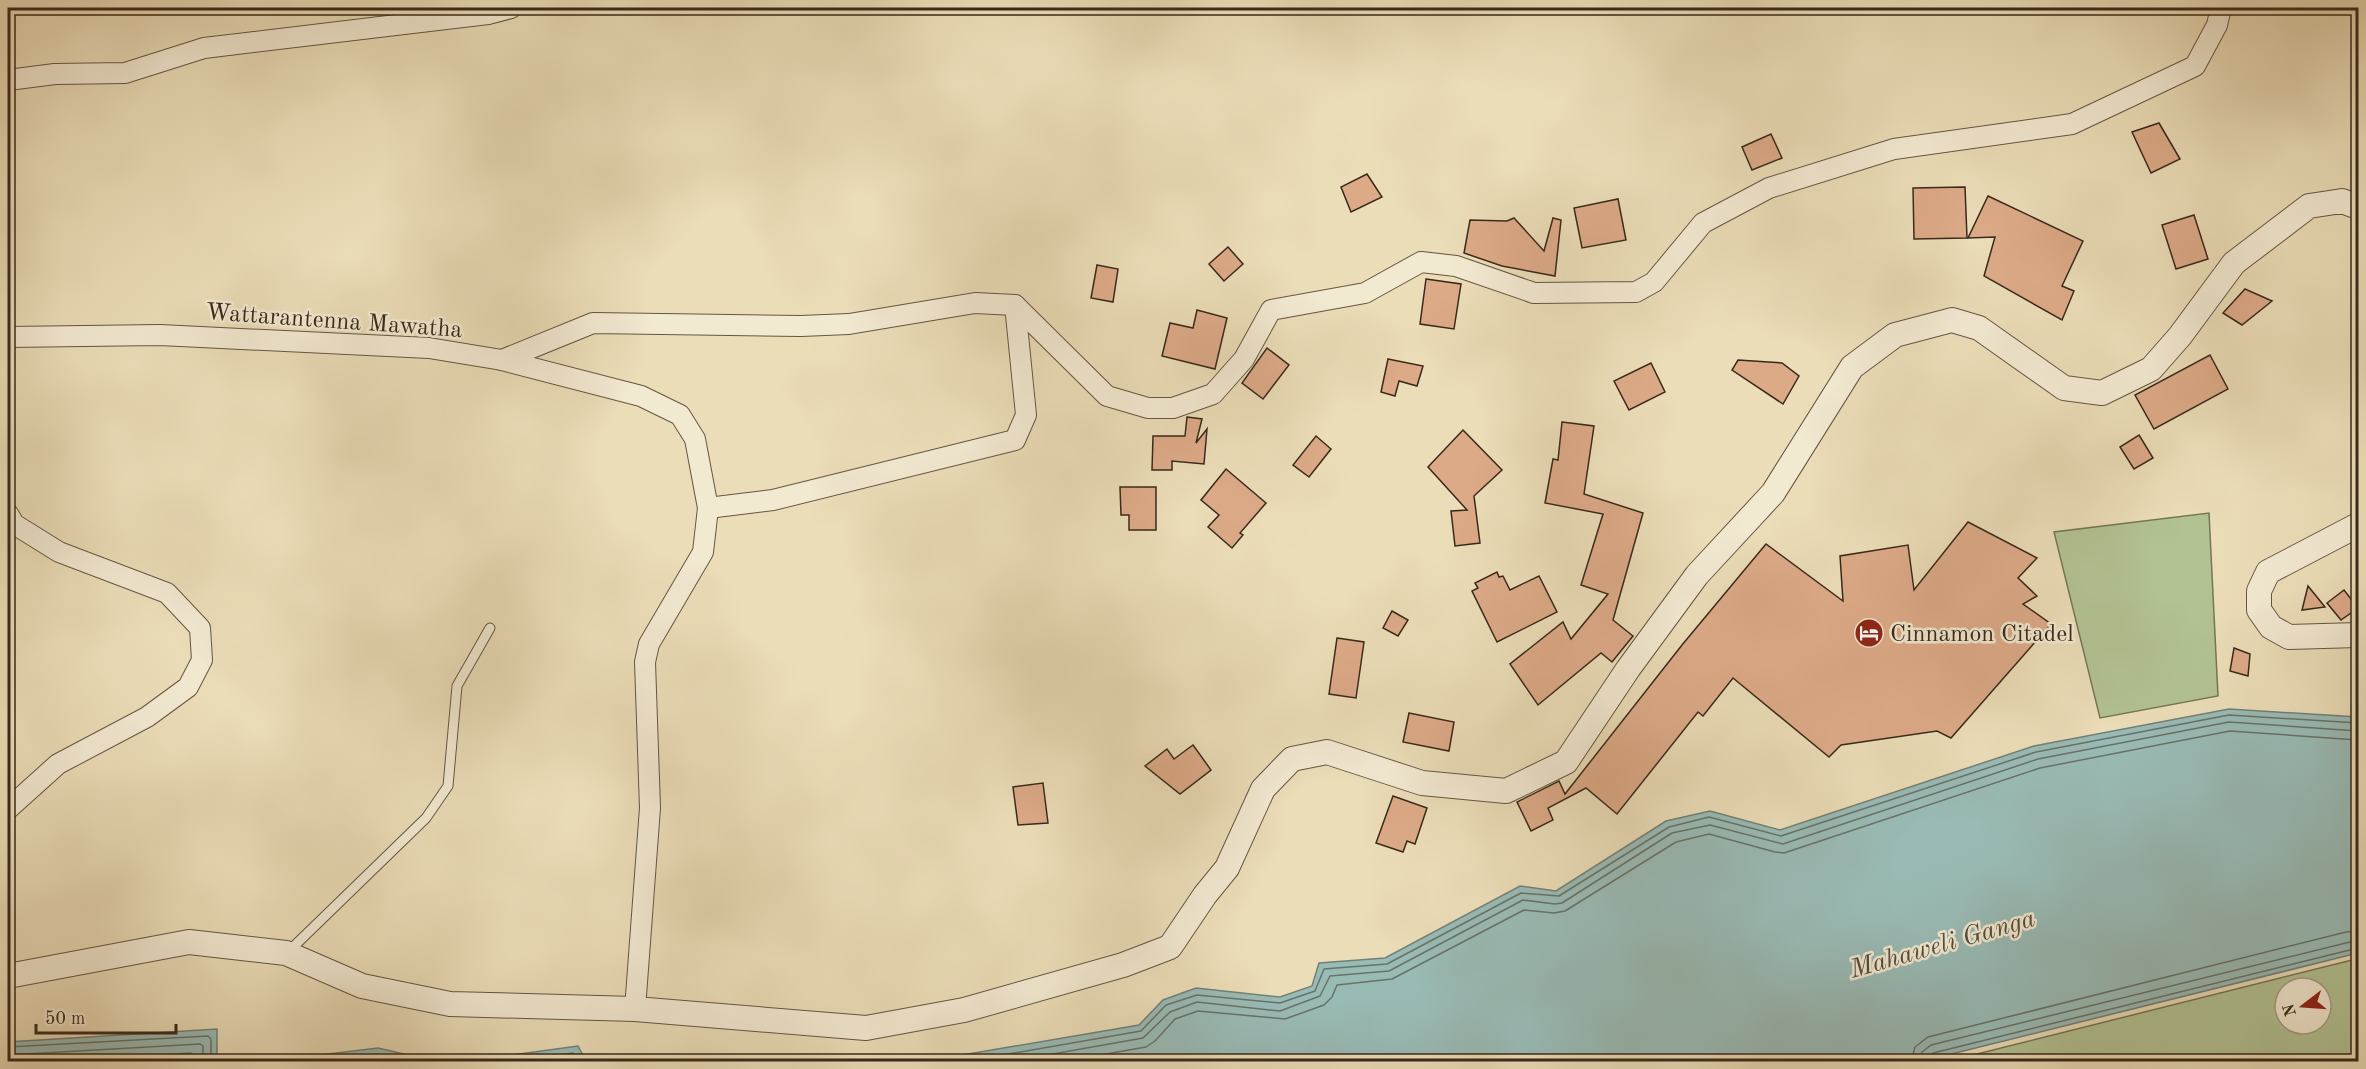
<svg xmlns="http://www.w3.org/2000/svg" width="2366" height="1069" viewBox="0 0 2366 1069" font-family="'Old Standard TT',serif">
  <rect width="100%" height="100%" fill="#ebddb8"/>
  <filter id="stains"><feTurbulence type="fractalNoise" baseFrequency=".00333" numOctaves="4"/><feColorMatrix values="0 0 0 0 .2 0 0 0 0 .09 0 0 0 0 .02 0 0 0 .5 -.17"/></filter>
  <radialGradient id="worn" r=".72"><stop offset=".6" stop-color="#630" stop-opacity="0"/><stop offset="1" stop-color="#630" stop-opacity=".3"/></radialGradient>
  <g fill="#b2c293" stroke="#757656" stroke-width="1.5" fill-rule="evenodd">
    <path d="M2209,513l9,183 -118,22 -46,-186z"/>
    <path d="M2352,960h6v101h-409zM2285,988h36v36h-36z"/>
  </g>
  <g fill="#99bbb6" stroke="#728178" stroke-width="1.5">
    <path d="M2229,709l129,8v236l-435,108h-996l212,-36 24,-25 33,-12 84,9 32,-11 7,-23 66,-5 135,-72 36,5 110,-70 44,-10 70,19 254,-84z"/>
    <path d="M217,1029v32h-209v-19z"/>
    <path d="M578,1046l8,15h-119z"/>
    <path d="M378,1048l56,13h-164z"/>
    <path d="M771,1055l13,6h-45l4,-3z"/>
  </g>
  <g fill="none" stroke-linecap="round" stroke-linejoin="round">
    <g stroke="#687268" stroke-width="1.5">
      <path d="M8,1047l200,-11 3,3v23"/>
      <path d="M8,1055l192,-11 3,2v16"/>
      <path d="M54,1062l137,-9 3,2v7"/>
      <path d="M318,1062l59,-8 31,8"/>
      <path d="M510,1062l63,-9 6,9"/>
      <path d="M962,1062l179,-31 25,-26 31,-10 83,8 35,-12 9,-22 63,-5 134,-71 38,3 110,-69 40,-10 72,19 255,-84 193,-37 129,8"/>
      <path d="M1007,1062l136,-24 27,-26 27,-10 83,9 40,-15 10,-20 59,-5 134,-71 32,4 7,-1 110,-70 38,-8 73,19 255,-85 191,-37 129,9"/>
      <path d="M1060,1062l86,-15 9,-6 20,-22 23,-8 87,8 39,-14 8,-8 5,-12 55,-6 132,-69 30,3 11,-2 111,-69 33,-8 66,18 9,1 256,-85 190,-37 128,9"/>
      <path d="M1911,1062l4,-15 13,-10 418,-105 12,-1"/>
      <path d="M1920,1062l2,-10 9,-7 427,-105"/>
      <path d="M1928,1062l1,-6 4,-3 425,-105"/>
    </g>
  </g>
  <g fill="#da8" stroke="#38291a" stroke-width="1.5">
    <path d="M2159,123l21,36 -29,14 -19,-41z"/>
    <path d="M1771,134l11,24 -30,12 -10,-23z"/>
    <path d="M1367,174l15,23 -31,15 -10,-25z"/>
    <path d="M1965,187l2,51 -53,1 -1,-51z"/>
    <path d="M1988,196l95,45 -21,45 12,5 -12,29 -78,-44 11,-39 -27,1z"/>
    <path d="M1618,199l8,41 -44,8 -8,-40z"/>
    <path d="M2194,215l14,44 -32,10 -14,-44z"/>
    <path d="M1514,218l30,33 9,-33 8,2 -6,56 -53,-10 -38,-13 6,-33 37,1z"/>
    <path d="M1228,247l15,17 -19,17 -15,-17z"/>
    <path d="M1097,265l21,4 -5,33 -22,-4z"/>
    <path d="M1426,279l35,5 -7,45 -34,-5z"/>
    <path d="M2245,289l27,12 -30,24 -19,-12z"/>
    <path d="M1197,310l30,8 -12,51 -53,-13 8,-33 23,5z"/>
    <path d="M1267,348l22,17 -26,34 -21,-16z"/>
    <path d="M2210,355l18,34 -74,40 -19,-34z"/>
    <path d="M1388,359l35,7 -6,20 -18,-5 -4,15 -14,-4z"/>
    <path d="M1738,360l44,3 17,13 -16,28 -51,-34z"/>
    <path d="M1651,363l14,29 -36,18 -15,-29z"/>
    <path d="M1187,417l15,2 -6,24 11,-14 -3,35 -32,-3v9h-20l1,-34h32z"/>
    <path d="M1562,422l32,4 -10,68 59,19 -30,107 20,16 -21,26 -11,-9 -63,52 -28,-41 53,-42 8,17 37,-45 -27,-9 22,-71 -58,-11 8,-44 5,1z"/>
    <path d="M1463,430l39,40 -28,26 6,47 -25,3 -4,-35 16,-1 -39,-43z"/>
    <path d="M2139,435l14,23 -19,11 -14,-22z"/>
    <path d="M1316,436l15,13 -22,28 -16,-12z"/>
    <path d="M1226,469l40,34 -26,30 3,2 -11,13 -24,-21 11,-12 -18,-15z"/>
    <path d="M1120,487h36v43h-27v-15h-8z"/>
    <path d="M1968,522l69,36 -19,20 19,18 -14,8 28,20 -100,114 -14,-7 -96,14 -12,12 -96,-79 -30,38 -5,-4 -81,102 -31,-26 -38,20 5,12 -22,11 -14,-29 42,-21 6,13 117,-149 84,-101 77,57 -3,-45 68,-11 6,45z"/>
    <path d="M1497,572l2,5 4,-1 7,14 29,-14 18,36 -60,30 -25,-51 6,-3 -3,-5z"/>
    <path d="M2308,586l17,21 -23,3z"/>
    <path d="M2344,590l14,18 -17,12 -14,-17z"/>
    <path d="M1392,611l16,9 -10,16 -15,-8z"/>
    <path d="M1337,638l27,4 -8,56 -27,-4z"/>
    <path d="M2234,648l16,6 -2,22 -18,-5z"/>
    <path d="M1409,713l45,9 -5,29 -46,-9z"/>
    <path d="M1193,745l18,25 -31,24 -35,-28 22,-17 7,10z"/>
    <path d="M1043,783l5,40 -30,2 -5,-38z"/>
    <path d="M1393,796l34,12 -12,36 -8,-3 -4,11 -27,-9z"/>
  </g>
  <g fill="none" stroke-linecap="round" stroke-linejoin="round">
    <g stroke="#655642" stroke-width="11">
      <path id="service" d="M288,952l138,-134 22,-32 9,-100 33,-58"/>
    </g>
    <g stroke="#655642" stroke-width="22">
      <g id="minor">
        <path d="M8,80l47,-6 70,-1 79,-25 284,-34 23,-6"/>
        <path d="M8,337l152,-2 269,13 73,12 139,36 39,19 15,24 13,69 -5,44 -54,92 -4,18 5,146 -15,201"/>
        <path d="M502,360l91,-37 208,3 48,-2 126,-21 40,2 92,91 41,12h25l40,-14 31,-35 27,-49 94,-17 56,-31 35,4 78,27 102,-1 18,-10 49,-59 66,-35 125,-39 178,-25 123,-58 22,-41 4,-17"/>
        <path d="M708,508l65,-8 242,-60 11,-25 -11,-110"/>
        <path d="M8,514l6,10 45,28 108,41 33,35 2,32 -14,27 -41,30 -89,47 -50,45"/>
      </g>
    </g>
    <g stroke="#655642" stroke-width="26">
      <g id="tertiary">
        <path d="M2358,525l-90,47 -9,19v19l12,17 18,10 69,-2"/>
        <path d="M8,976l181,-34 97,11 76,33 88,18 185,5 231,19 98,-18 159,-45 47,-18 35,-52 22,-27 36,-79 29,-30 35,-7 95,31 84,8 60,-29 62,-93 69,-94 76,-82 79,-126 43,-32 57,-15 27,8 85,60 38,5 49,-24 29,-33 54,-73 75,-57 33,-5 16,6"/>
      </g>
    </g>
    <use href="#service" stroke="#f2e9d1" stroke-width="9"/>
    <use href="#minor" stroke="#f2e9d1" stroke-width="20"/>
    <use href="#tertiary" stroke="#f2e9d1" stroke-width="24"/>
  </g>
  <defs>
    <g id="hotel-disc" transform="scale(1.5)"><circle r="9.5" fill="#8f2418" stroke="#f2e9d1"/><path d="M-6-4.5h1.5V1H6V5H4.5V3h-9V5H-6ZM-4 0a1.8 1.8 0 1 1 3.6 0ZM.5 0V-2.5h3Q6-2.5 6 0Z" fill="#fff"/></g>
  </defs>
  <g fill-rule="evenodd">
    <use href="#hotel-disc" x="1869" y="633"/>
  </g>
  <g text-anchor="middle" stroke-width="5" stroke-linejoin="round" paint-order="stroke">
    <g font-size="24" fill="#38291a" stroke="#f2e9d1">
      <text transform="translate(334 320) rotate(4)" y="8">Wattarantenna Mawatha</text>
    </g>
    <g font-size="24" fill="#38291a" stroke="#f2e9d1" text-anchor="start">
      <text x="1890" y="641">Cinnamon Citadel</text>
    </g>
    <g font-size="26" font-style="italic" fill="#504e41" stroke="#f2e9d1">
      <text transform="translate(1942 943) rotate(-16)" y="9">Mahaweli Ganga</text>
    </g>
  </g>
  <rect width="2366" height="1069" fill="none" stroke="#ebddb8" stroke-width="30"/>
  <rect x="9" y="9" width="2348" height="1051" fill="none" stroke="#38291a" stroke-width="3"/>
  <rect x="15" y="15" width="2336" height="1039" fill="none" stroke="#38291a" stroke-width="1.5"/>
  <g transform="translate(2303 1006) rotate(253)"><circle r="28" fill="#f2e9d1" stroke="#a89c88" stroke-width="1.5"/>
  <path d="M0-4.5L10 22L0 15L-10 22Z" fill="#8f2418"/>
  <text y="-9" font-size="16" font-weight="bold" text-anchor="middle" fill="#38291a">N</text>
  </g>
  <path d="M36 1024v9h140v-9" fill="none" stroke="#38291a" stroke-width="3"/>
  <text x="45" y="1024" font-size="18" fill="#38291a" stroke="#f2e9d1" stroke-width="4.5" paint-order="stroke">50 m</text>
  <rect width="100%" height="100%" filter="url(#stains)"/>
  <rect width="100%" height="100%" fill="url(#worn)"/>
</svg>
